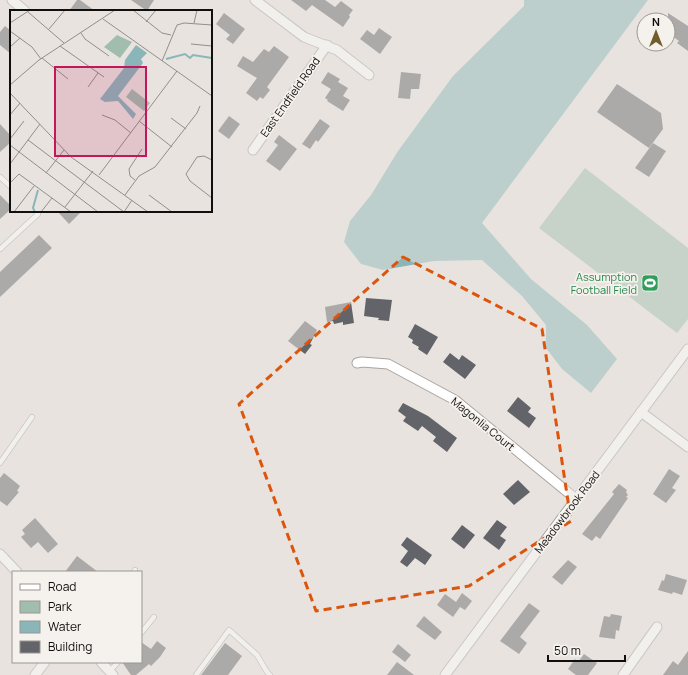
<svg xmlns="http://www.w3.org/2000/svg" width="688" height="675" viewBox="0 0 688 675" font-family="Manrope,sans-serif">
  <rect width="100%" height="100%" fill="#e8e3df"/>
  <path fill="#a1bdae" d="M585,168l103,80v71l-11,14 -138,-105z"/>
  <path fill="#8ab6b9" d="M524,0h124l-166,223 49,56 56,46 30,34 -26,34 -29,-24 -16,-21v-23l-24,-29 -40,-36 -48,1 -51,9 -22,-6 -17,-22 6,-21 21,-26 27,-44 55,-75 71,-70z"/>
  <g fill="#636469">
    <path d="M77,0h3l15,11h-26z"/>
    <path d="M131,0h23l-7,11z"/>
    <path d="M291,0h34l10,7 6,-6 12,9 -4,5 1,2 -7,10 -31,-22 -6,6z"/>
    <path d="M224,13l21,16 -12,15 -7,-5 4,-4 -14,-11z"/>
    <path d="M668,13l20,13v25l-11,-8 2,-2 -11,-8z"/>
    <path d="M5,26l6,5v23l-11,-9v-13z"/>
    <path d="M379,28l13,9 -12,17 -20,-15 7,-9 7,5z"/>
    <path d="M274,46l15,11 -22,30 3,3 -7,9 -3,-2 -3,4 -11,-8 11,-15 -20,-12 6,-10 10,6 11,-13 5,3z"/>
    <path d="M328,72l12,7 -2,3 10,6 -5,8 7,4 -7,11 -16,-10 1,-1 -3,-2 6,-9 -10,-6z"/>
    <path d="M401,72l20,2 -2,15h-8l-1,10 -12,-1z"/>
    <path d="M617,84l44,29 2,16 -14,19 -52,-36z"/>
    <path d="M229,116l11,8 -11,15 -11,-8z"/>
    <path d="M320,119l10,7 -12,16 -2,-2 -6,9 -8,-5z"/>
    <path d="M0,124l11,12v6l-11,10z"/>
    <path d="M279,135l18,14 -17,22 -14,-10 12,-16 -4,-3z"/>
    <path d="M653,143l13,8 -17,26 -14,-9z"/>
    <path d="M0,195l11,11v3l-11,10z"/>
    <path d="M57,211h25l-13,13z"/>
    <path d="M39,235l13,13 -52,49v-25z"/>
    <path d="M366,298l26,2 -3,21 -11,-1 1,-2 -15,-2z"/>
    <path d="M351,302l3,21 -11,2v-3l-9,2 -1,-3 -6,1 -2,-15z"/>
    <path d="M305,321l12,9 -7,14 2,1 -7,9 -17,-13z"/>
    <path d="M415,324l23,13 -11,18 -9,-6 1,-2 -7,-4 1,-3 -5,-3z"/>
    <path d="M450,353l9,7 3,-5 14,10 -11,14 -22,-17z"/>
    <path d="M518,397l13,11 -3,4 8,6 -7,10 -22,-17z"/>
    <path d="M403,403l25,13 29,22 -10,14 -14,-11 3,-4 -14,-11 -4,5 -15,-10 3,-4 -8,-6z"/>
    <path d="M669,469l11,7 -8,12 4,2 -10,13 -13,-9z"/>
    <path d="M4,473l16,13 -3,5 2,1 -12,14 -7,-5v-23z"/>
    <path d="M518,480l12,12 -16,13 -11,-11z"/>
    <path d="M619,484l8,6 -1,2 2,3 -2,2 2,1 -28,41 -4,-3 -4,5 -10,-7 32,-40 -2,-2z"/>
    <path d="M35,518l23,26 -10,9 -10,-11 -7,6 -10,-11 4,-3 -3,-4z"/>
    <path d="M497,520l10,7 -7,9 6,4 -7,10 -16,-12z"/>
    <path d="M462,525l13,10 -11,14 -13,-10z"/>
    <path d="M407,537l25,18 -7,10 -10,-7 -8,9 -7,-5 8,-11 -7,-6z"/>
    <path d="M77,556l21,16h-33z"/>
    <path d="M568,560l9,7 -15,18 -10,-8z"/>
    <path d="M666,574l21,6 -5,15 -9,-3 -1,2 -14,-4 4,-10 2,1z"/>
    <path d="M462,593l10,8 -7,9 -5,-3 -7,10 -16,-12 8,-11 11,8z"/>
    <path d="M529,603l11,8 -20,26 7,6 -8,11 -19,-13z"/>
    <path d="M611,614l11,2 -3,15 -3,-1 -1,9 -16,-2 5,-21 6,1z"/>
    <path d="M424,616l18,16 -7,8 -19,-14z"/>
    <path d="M157,641l9,7 -6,9 -9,9 -2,-2 -13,11h-5l-9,-13h19v-20l10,7z"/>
    <path d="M225,643l17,13 -14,19h-27z"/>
    <path d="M398,644l13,11 -6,7 -13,-10z"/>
    <path d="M688,651v24h-25l10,-14 5,4z"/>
    <path d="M584,654l13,9 -9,12h-12l-8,-6 7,-10 3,3z"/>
    <path d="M397,662l17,13h-27z"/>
  </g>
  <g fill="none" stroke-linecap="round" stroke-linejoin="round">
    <g stroke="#a9a4a0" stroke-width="6">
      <g id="service">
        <path d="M0,177l11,10"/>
        <path d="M0,249l38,-35 -2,-3"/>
        <path d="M0,463l32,-46"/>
        <path d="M134,572l1,-2"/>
        <path d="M141,633l13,-16"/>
        <path d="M110,671l8,-9"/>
        <path d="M196,675l33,-45 28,25 10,17 3,3"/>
      </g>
    </g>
    <g stroke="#a9a4a0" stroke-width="11">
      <g id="minor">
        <path d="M12,0l13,11"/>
        <path d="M255,0l49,37 33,13 32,25"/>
        <path d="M253,150l74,-105"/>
        <path d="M357,363l5,-1 26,2 67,36 121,99"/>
        <path d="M641,412l47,35"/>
        <path d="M0,554l17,18"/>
        <path d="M101,662l12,13"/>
        <path d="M35,675l10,-13"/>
        <path d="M445,675l243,-326"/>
        <path d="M623,675l34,-48"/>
      </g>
    </g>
    <use href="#service" stroke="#fff" stroke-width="4.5"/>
    <use href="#minor" stroke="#fff" stroke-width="9"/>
  </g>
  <path d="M0 0H688V675H0ZM403,257l139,72 29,192 -102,65 -153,25 -77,-207z" fill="#e8e3df" fill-opacity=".55" fill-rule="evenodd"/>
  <path fill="none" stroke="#dd550c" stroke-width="3" stroke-dasharray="8 5" stroke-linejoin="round" d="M403,257l139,72 29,192 -102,65 -153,25 -77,-207z"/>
  <defs>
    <g id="stadium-square" transform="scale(0.9)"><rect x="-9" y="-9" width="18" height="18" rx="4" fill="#2e9e5b" stroke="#f5f1ec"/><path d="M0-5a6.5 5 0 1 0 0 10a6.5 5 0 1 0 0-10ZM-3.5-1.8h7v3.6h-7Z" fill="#fff"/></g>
  </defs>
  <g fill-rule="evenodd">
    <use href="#stadium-square" x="650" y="283"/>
  </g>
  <g text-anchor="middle" stroke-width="3.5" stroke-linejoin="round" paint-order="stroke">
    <g font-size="11" fill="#100f0e" stroke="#f5f1ec">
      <text transform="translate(290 97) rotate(-55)" y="4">East Endfield Road</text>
      <text transform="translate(483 424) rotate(39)" y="4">Magonlia Court</text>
      <text transform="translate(567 512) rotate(-53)" y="4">Meadowbrook Road</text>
    </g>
    <g font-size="11" fill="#27864d" stroke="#f5f1ec" text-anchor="end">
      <text x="637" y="281">Assumption<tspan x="637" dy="13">Football Field</tspan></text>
    </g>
  </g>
  <g transform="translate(10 10)">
    <rect width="202" height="202" fill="#e8e3df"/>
    <path d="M107,25l15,7 -12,16 -16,-11zM122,79l18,14 -6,8 -18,-14z" fill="#a1bdae"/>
    <path d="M126,35l11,8 -6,6 2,4 -25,33 18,18 -3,5 -15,-18 -13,1 -5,-3 24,-31 1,-8z" fill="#8ab6b9"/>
    <path fill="none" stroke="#8ab6b9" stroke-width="2" d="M156,49l19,-5 5,4 3,-3 19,3M25,202l-2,-4 5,-18"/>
    <path fill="none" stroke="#928e8b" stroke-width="1" d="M123,0l29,23 9,2M18,2l36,31M93,9l109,77M136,12l10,-12M0,13l20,-13M184,13l3,-13M39,19l16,-19M0,21l22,16 9,12M71,23l4,6 24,17M181,34l21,2M50,36l44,31M0,37l10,-9M32,48l26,21M152,51l15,-36 7,-2 28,2M0,75l29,-25 76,-50M78,77l10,-14M0,83l61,64 77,55M0,105l10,-12M92,105l13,5 16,13M161,108l15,11M129,111l33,26M0,129l14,-18M18,130l96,72M0,135l88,67M202,150l-8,-4 -7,1 -11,17 4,7 22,17M0,154l30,-40M36,163l18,-23M89,165l78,-104M125,170l-5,-4 -1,-7 13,-20M0,173l9,-9 52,38M115,185l14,-19 16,-9 42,-54 3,-7M139,185l23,17M55,197l28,-36M4,202l20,-26M31,202l11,-14M114,202l8,-12"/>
    <path fill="#c2185b" fill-opacity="0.15" stroke="#c2185b" stroke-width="2" d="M45,57h91v89h-91z"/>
    <rect width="202" height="202" fill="none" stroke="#100f0e" stroke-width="2"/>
  </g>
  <rect x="12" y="571" width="130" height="92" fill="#f5f1ec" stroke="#999793"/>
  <rect x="20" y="584" width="20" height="6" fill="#ffffff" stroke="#999793"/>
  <text x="48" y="591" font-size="12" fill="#100f0e">Road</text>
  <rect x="20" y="601" width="20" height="12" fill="#a1bdae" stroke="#999793"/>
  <text x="48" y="611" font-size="12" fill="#100f0e">Park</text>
  <rect x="20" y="621" width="20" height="12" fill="#8ab6b9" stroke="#999793"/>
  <text x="48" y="631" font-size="12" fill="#100f0e">Water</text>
  <rect x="20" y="641" width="20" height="12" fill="#636469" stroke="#999793"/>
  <text x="48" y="651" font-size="12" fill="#100f0e">Building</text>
  <g transform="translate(656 32)"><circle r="19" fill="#f5f1ec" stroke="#999793"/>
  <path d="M0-3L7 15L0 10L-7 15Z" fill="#725c2c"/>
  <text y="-6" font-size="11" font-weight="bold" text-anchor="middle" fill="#100f0e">N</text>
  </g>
  <path d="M548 655v6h77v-6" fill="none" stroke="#100f0e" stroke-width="2"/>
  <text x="554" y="655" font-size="12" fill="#100f0e" stroke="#f5f1ec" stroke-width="3" paint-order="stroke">50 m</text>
</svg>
